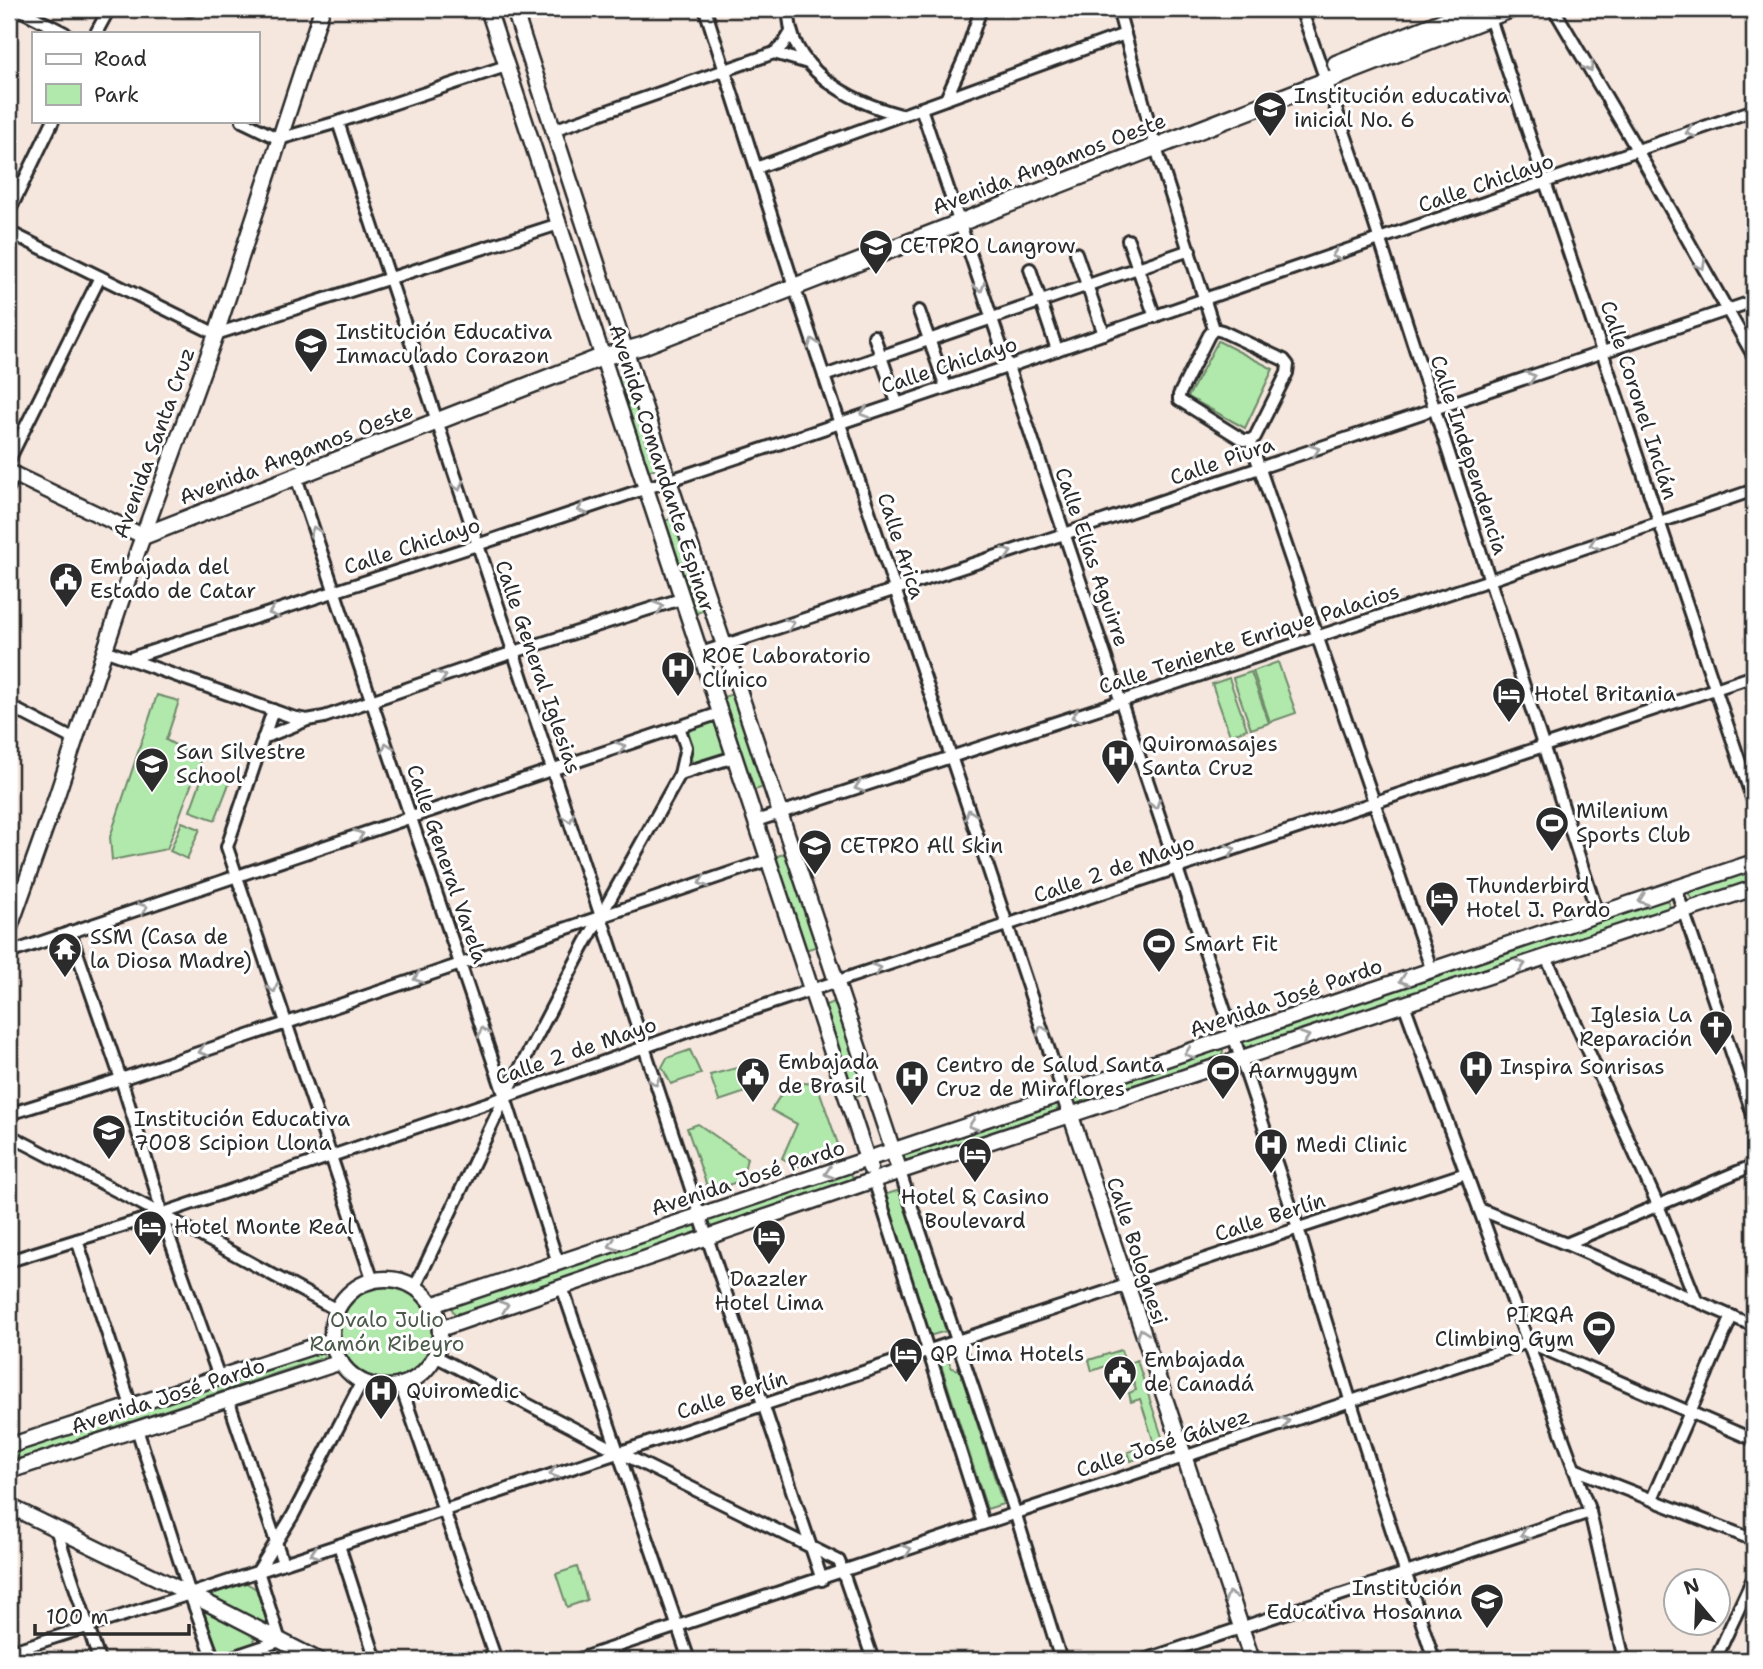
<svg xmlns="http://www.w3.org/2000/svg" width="1763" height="1669" viewBox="0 0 1763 1669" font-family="'Shantell Sans',sans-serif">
  <rect width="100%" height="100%" fill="#f5e6de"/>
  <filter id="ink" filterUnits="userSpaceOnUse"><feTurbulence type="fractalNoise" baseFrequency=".0143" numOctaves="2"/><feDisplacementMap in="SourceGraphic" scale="14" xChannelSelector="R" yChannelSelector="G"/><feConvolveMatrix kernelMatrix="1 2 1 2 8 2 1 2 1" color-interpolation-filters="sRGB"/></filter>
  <g filter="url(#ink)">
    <g fill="#b1e8ab" stroke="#6e8a6b" stroke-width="2">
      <path d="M1218,341l55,28 -28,59 -57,-31z"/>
      <path d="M625,375l32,93 -13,4 -31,-93z"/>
      <path d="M674,518l31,92 -13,5 -31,-93z"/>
      <path d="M1278,662l18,51 -26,9 -17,-51z"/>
      <path d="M1251,672l18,51 -18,6 -18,-51z"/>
      <path d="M1229,678l18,51 -17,6 -18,-51z"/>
      <path d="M733,694l31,93 -13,4 -31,-93z"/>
      <path d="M157,695l22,6 -13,39 35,19 -34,90 -55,11 -2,-23z"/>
      <path d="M709,721l7,3 9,28 -2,6 -29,9 -13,-37z"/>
      <path d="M204,772l26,9 -15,39 -25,-9z"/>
      <path d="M182,822l18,7 -13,30 -17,-8z"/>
      <path d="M787,853l31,93 -13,4 -31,-93z"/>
      <path d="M1754,866v16l-59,20 -6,-7 2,-8z"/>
      <path d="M1664,897l5,6v8l-422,139 -6,-6v-4z"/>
      <path d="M836,1001l31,91 -13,5 -31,-91z"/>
      <path d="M1221,1047l2,4 -2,8 -143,47 -4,-1 -2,-9z"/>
      <path d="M690,1050l11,24 -30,10 -9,-17 5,-9z"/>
      <path d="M748,1065l-5,28 -24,8 -9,-26z"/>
      <path d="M789,1082l28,2 23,66 -43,17 -15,-9 15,-34 -26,-14z"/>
      <path d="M1056,1103l2,3 -1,7 -148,50 -6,-4 -1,-5z"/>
      <path d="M698,1124l49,34 -5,22 -33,12 -22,-64z"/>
      <path d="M850,1169l3,11 -398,135 -5,-10z"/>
      <path d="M900,1190l46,141 -17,5 -45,-141z"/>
      <circle cx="387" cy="1332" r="49"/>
      <path d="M318,1343l7,14 -309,103 -4,-14z"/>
      <path d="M1121,1350l5,14 11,-4 27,83 -5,8 -28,10 -3,-9 26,-9 -14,-44 -9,3 -2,-9 7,-3 -4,-11 -8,2 -7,-19 -25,9 -3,-11z"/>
      <path d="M948,1360l4,8 8,2 43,134 -16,5 -47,-147z"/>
      <path d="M577,1567l10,33 -20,7 -11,-33z"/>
      <path d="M243,1581l15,9 11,30 -5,6 -53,-25 3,-9z"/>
      <path d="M205,1611l49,25 1,8 -33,12c-12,-9 -14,-26 -19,-40z"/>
    </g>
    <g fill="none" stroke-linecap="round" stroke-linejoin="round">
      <g stroke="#2b2b2b" stroke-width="16">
        <g id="street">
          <path d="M18,9l47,24"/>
          <path d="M188,9l2,1"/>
          <path d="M705,9l89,277 270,809"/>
          <path d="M789,9c-2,60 62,93 112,106"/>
          <path d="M1118,9l37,136 59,184"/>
          <path d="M1301,9l54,154 243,752"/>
          <path d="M1487,9l267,795"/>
          <path d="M1554,9l74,125 126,223"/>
          <path d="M96,33l13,-24"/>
          <path d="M774,53l34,10"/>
          <path d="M946,99l18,-40 17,-50"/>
          <path d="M921,108l377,1120c42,145 89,289 136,432"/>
          <path d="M242,121l37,18 59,-17 168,-56"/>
          <path d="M338,122l362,1094 122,364"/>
          <path d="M553,130l221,-77 9,-8 8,-13"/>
          <path d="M756,168l369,-134"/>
          <path d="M9,212l44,-91"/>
          <path d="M9,232l207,102 343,-110"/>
          <path d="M1128,240l27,77"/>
          <path d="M1076,253l28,81"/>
          <path d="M1030,269l27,81"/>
          <path d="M919,311l27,76"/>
          <path d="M1214,329l8,2 62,29 4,5 -1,8 -32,64 -5,3"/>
          <path d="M1214,329l-5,6 -30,60v5l64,40h7"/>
          <path d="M874,336l23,67"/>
          <path d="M824,376l366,-126"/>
          <path d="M1250,440l182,531"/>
          <path d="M9,460l91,-183"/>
          <path d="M296,477l209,620 53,166"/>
          <path d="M9,487l5,-13"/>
          <path d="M104,650l188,67 15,3 17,-3 190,-65 170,-54"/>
          <path d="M701,653l363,-119 690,-233"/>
          <path d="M131,658l346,-113 530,-178 747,-257"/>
          <path d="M9,706l66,34"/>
          <path d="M273,710l-46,137 146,434"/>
          <path d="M263,738l42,-17"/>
          <path d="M680,774l54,-17"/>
          <path d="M756,821l734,-241 264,-90"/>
          <path d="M1676,889l78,229"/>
          <path d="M70,932l51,147 36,115 4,20 58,163"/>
          <path d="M9,953l711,-240"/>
          <path d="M1546,957l112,248 38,95"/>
          <path d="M1404,1004l186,508 34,148"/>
          <path d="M9,1114l112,-35 647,-219"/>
          <path d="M9,1135l152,79 176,96"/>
          <path d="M900,1172l115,340 46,148"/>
          <path d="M874,1180l109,343"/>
          <path d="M1479,1209l87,35 188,82"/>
          <path d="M77,1240l54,166"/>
          <path d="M1566,1244l188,-79"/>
          <path d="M9,1261l152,-47 344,-117 201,-72 1048,-349"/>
          <path d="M415,1287l90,-190 80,-153 95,-170 6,-27 -7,-20"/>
          <path d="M562,1287l127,373"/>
          <path d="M435,1356l184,96 220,109 34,99"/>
          <path d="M400,1384l96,276"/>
          <path d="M228,1399l55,164"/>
          <path d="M137,1429l53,165 24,66"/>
          <path d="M1574,1469l180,71"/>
          <path d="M1652,1499l80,-183"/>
          <path d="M56,1529l43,131"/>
          <path d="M339,1545l37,115"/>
          <path d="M9,1652l181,-58 1276,-421"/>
          <path d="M223,1660l57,-19 -22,-70 35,-56 69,-134"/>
          <path d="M576,1660l952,-318 226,98"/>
          <path d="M1144,1660l446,-148"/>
          <path d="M1715,1660l39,-84"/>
        </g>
      </g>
      <g stroke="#2b2b2b" stroke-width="19">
        <g id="secondary">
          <path d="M488,9l382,1159"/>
          <path d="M514,9l103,316 283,847"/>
          <path d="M9,472l134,64"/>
          <path d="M9,930l47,-132 82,-248 78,-216 106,-325"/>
          <path d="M1064,1095l188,565"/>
          <circle cx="386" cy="1333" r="54"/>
          <path d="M432,1305l1322,-443"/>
          <path d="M440,1329l434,-149 880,-292"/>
          <path d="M9,1446l324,-106"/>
          <path d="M9,1471l332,-109"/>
          <path d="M9,1506l181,88 128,66"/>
        </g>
      </g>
      <g stroke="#2b2b2b" stroke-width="21">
        <g id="primary">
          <path d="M1336,64l138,-55"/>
          <path d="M143,536l459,-179 40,-11 869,-337"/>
        </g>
      </g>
      <use href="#street" stroke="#fff" stroke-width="10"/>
      <use href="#secondary" stroke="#fff" stroke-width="14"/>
      <use href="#primary" stroke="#fff" stroke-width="16"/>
    </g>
    <defs><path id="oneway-chevron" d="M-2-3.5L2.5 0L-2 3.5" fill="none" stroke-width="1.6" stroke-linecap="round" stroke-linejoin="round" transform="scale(1.75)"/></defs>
    <g stroke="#a0a0a0">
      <use href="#oneway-chevron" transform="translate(1589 67) rotate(59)"/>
      <use href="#oneway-chevron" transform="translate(1690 132) rotate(161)"/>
      <use href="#oneway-chevron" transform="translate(1336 255) rotate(161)"/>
      <use href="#oneway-chevron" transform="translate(1701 265) rotate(61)"/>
      <use href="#oneway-chevron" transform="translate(980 287) rotate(71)"/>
      <use href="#oneway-chevron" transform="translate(813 343) rotate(-108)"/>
      <use href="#oneway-chevron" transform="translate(1531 377) rotate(-19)"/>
      <use href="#oneway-chevron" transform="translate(865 413) rotate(162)"/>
      <use href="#oneway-chevron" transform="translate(1315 450) rotate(-19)"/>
      <use href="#oneway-chevron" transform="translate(458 486) rotate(73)"/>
      <use href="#oneway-chevron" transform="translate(582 509) rotate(161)"/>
      <use href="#oneway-chevron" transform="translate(315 531) rotate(-109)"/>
      <use href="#oneway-chevron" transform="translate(1594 544) rotate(161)"/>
      <use href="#oneway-chevron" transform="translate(1007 553) rotate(-18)"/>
      <use href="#oneway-chevron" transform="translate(659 607) rotate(-18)"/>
      <use href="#oneway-chevron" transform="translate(273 612) rotate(162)"/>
      <use href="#oneway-chevron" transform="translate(790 624) rotate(-18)"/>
      <use href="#oneway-chevron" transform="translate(442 677) rotate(-18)"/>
      <use href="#oneway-chevron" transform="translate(1076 716) rotate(162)"/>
      <use href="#oneway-chevron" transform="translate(387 747) rotate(-109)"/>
      <use href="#oneway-chevron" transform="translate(621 747) rotate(-19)"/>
      <use href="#oneway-chevron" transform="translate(859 787) rotate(162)"/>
      <use href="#oneway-chevron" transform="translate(1155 804) rotate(72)"/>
      <use href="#oneway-chevron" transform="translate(970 814) rotate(-108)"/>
      <use href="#oneway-chevron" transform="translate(569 818) rotate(72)"/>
      <use href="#oneway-chevron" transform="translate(359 835) rotate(-19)"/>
      <use href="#oneway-chevron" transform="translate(1231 850) rotate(-18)"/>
      <use href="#oneway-chevron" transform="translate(703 882) rotate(161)"/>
      <use href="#oneway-chevron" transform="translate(1643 900) rotate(161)"/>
      <use href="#oneway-chevron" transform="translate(143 908) rotate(-19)"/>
      <use href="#oneway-chevron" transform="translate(1521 965) rotate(-18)"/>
      <use href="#oneway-chevron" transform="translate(877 969) rotate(-19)"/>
      <use href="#oneway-chevron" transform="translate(418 978) rotate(161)"/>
      <use href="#oneway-chevron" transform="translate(1404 980) rotate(161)"/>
      <use href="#oneway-chevron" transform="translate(273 988) rotate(71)"/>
      <use href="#oneway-chevron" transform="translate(1042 1030) rotate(-108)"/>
      <use href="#oneway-chevron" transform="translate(483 1032) rotate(-109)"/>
      <use href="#oneway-chevron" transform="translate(1305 1037) rotate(-18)"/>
      <use href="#oneway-chevron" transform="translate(203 1051) rotate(161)"/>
      <use href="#oneway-chevron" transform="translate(1189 1053) rotate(161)"/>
      <use href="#oneway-chevron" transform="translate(655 1081) rotate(72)"/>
      <use href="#oneway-chevron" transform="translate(973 1125) rotate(161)"/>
      <use href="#oneway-chevron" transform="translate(829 1173) rotate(162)"/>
      <use href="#oneway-chevron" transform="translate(613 1245) rotate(162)"/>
      <use href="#oneway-chevron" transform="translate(504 1306) rotate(-19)"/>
      <use href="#oneway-chevron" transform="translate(1142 1333) rotate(-109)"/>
      <use href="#oneway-chevron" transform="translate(1285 1422) rotate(-18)"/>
      <use href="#oneway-chevron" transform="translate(554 1473) rotate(162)"/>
      <use href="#oneway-chevron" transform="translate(1525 1534) rotate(162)"/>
      <use href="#oneway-chevron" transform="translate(907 1550) rotate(-20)"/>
      <use href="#oneway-chevron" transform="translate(315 1553) rotate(162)"/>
      <use href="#oneway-chevron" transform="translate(1230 1596) rotate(-108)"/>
    </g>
  </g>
  <defs>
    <g id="school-pin" transform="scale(1.75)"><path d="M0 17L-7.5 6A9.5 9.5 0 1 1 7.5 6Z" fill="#2b2b2b" stroke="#fff"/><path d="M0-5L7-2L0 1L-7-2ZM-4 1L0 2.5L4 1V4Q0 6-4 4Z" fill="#fff"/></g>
    <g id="university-pin" transform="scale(1.75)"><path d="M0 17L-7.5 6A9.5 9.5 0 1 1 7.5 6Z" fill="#2b2b2b" stroke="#fff"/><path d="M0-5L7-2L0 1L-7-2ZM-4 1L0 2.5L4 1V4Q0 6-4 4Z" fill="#fff"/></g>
    <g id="civic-pin" transform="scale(1.75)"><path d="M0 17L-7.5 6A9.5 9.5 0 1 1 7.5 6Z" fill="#2b2b2b" stroke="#fff"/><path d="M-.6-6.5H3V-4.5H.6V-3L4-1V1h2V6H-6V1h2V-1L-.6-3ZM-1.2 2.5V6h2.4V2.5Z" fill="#fff"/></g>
    <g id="hospital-pin" transform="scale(1.75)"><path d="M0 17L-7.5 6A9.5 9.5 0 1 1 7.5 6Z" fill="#2b2b2b" stroke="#fff"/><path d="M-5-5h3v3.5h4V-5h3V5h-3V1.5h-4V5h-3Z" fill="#fff"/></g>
    <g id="hotel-pin" transform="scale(1.75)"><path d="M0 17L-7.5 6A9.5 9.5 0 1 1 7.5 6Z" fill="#2b2b2b" stroke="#fff"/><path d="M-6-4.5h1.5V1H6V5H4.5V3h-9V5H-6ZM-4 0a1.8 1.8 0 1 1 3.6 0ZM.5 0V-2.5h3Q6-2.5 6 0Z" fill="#fff"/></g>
    <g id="stadium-pin" transform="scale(1.75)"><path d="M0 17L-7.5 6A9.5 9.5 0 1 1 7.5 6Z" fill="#2b2b2b" stroke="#fff"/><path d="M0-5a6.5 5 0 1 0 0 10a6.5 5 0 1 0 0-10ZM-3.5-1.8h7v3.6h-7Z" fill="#fff"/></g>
    <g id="temple-pin" transform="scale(1.75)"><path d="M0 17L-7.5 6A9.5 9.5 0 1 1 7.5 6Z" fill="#2b2b2b" stroke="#fff"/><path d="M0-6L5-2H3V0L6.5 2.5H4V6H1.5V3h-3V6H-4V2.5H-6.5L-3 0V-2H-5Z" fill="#fff"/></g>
    <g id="church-pin" transform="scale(1.75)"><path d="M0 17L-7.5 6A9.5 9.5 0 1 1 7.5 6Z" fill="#2b2b2b" stroke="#fff"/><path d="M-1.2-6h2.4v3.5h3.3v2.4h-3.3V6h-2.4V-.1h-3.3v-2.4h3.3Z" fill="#fff"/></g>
  </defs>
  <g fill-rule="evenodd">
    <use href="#school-pin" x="1270" y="108"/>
    <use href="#university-pin" x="876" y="246"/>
    <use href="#school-pin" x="311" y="344"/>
    <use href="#civic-pin" x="66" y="579"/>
    <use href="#hospital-pin" x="678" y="668"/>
    <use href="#hotel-pin" x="1509" y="694"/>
    <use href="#hospital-pin" x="1118" y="756"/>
    <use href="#school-pin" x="152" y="764"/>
    <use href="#stadium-pin" x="1552" y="823"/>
    <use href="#university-pin" x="815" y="846"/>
    <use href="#hotel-pin" x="1442" y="898"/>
    <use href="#stadium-pin" x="1159" y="944"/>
    <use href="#temple-pin" x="65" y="949"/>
    <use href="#church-pin" x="1716" y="1027"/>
    <use href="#hospital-pin" x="1476" y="1067"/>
    <use href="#stadium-pin" x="1223" y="1071"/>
    <use href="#civic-pin" x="753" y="1074"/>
    <use href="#hospital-pin" x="912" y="1077"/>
    <use href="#school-pin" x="109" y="1131"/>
    <use href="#hospital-pin" x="1271" y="1145"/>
    <use href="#hotel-pin" x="975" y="1154"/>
    <use href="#hotel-pin" x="150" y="1227"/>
    <use href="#hotel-pin" x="769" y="1236"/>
    <use href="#stadium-pin" x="1599" y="1327"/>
    <use href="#hotel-pin" x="906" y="1354"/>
    <use href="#civic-pin" x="1120" y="1372"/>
    <use href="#hospital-pin" x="381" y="1391"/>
    <use href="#school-pin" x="1487" y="1600"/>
  </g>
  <g text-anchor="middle" stroke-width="6" stroke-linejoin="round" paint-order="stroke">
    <g font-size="21" fill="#2b2b2b" stroke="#fff" text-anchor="start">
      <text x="1294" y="103">Institución educativa<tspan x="1294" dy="24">inicial No. 6</tspan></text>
      <text x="900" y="253">CETPRO Langrow</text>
      <text x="336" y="339">Institución Educativa<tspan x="336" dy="24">Inmaculado Corazon</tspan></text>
      <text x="90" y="574">Embajada del<tspan x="90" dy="24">Estado de Catar</tspan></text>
      <text x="702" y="663">ROE Laboratorio<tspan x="702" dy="24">Clínico</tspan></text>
      <text x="1534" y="701">Hotel Britania</text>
      <text x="1142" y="751">Quiromasajes<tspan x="1142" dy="24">Santa Cruz</tspan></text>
      <text x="176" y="759">San Silvestre<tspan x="176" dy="24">School</tspan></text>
      <text x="1576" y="818">Milenium<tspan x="1576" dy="24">Sports Club</tspan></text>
      <text x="840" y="853">CETPRO All Skin</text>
      <text x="1466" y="893">Thunderbird<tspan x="1466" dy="24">Hotel J. Pardo</tspan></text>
      <text x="90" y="944">SSM (Casa de<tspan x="90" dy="24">la Diosa Madre)</tspan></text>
      <text x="1184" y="951">Smart Fit</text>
      <text x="1692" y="1022" text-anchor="end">Iglesia La<tspan x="1692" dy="24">Reparación</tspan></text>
      <text x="778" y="1069">Embajada<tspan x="778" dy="24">de Brasil</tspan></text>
      <text x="936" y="1072">Centro de Salud Santa<tspan x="936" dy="24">Cruz de Miraflores</tspan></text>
      <text x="1500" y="1074">Inspira Sonrisas</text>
      <text x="1248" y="1078">Aarmygym</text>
      <text x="134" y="1126">Institución Educativa<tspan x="134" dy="24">7008 Scipion Llona</tspan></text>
      <text x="1296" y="1152">Medi Clinic</text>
      <text x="975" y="1204" text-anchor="middle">Hotel &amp; Casino<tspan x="975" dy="24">Boulevard</tspan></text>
      <text x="174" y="1234">Hotel Monte Real</text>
      <text x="769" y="1286" text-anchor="middle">Dazzler<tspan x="769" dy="24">Hotel Lima</tspan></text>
      <text x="1574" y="1322" text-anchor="end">PIRQA<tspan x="1574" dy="24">Climbing Gym</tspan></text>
      <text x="930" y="1361">QP Lima Hotels</text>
      <text x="1144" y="1367">Embajada<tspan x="1144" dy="24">de Canadá</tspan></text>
      <text x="406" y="1398">Quiromedic</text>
      <text x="1462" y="1595" text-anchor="end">Institución<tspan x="1462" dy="24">Educativa Hosanna</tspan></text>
    </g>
    <g font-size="21" fill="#2b2b2b" stroke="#fff">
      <text transform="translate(1049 164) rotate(-21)" y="7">Avenida Angamos Oeste</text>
      <text transform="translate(1486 183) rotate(-19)" y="7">Calle Chiclayo</text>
      <text transform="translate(949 365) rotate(-18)" y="7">Calle Chiclayo</text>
      <text transform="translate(1639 400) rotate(72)" y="7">Calle Coronel Inclán</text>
      <text transform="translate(154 443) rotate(-70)" y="7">Avenida Santa Cruz</text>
      <text transform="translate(296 454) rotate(-21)" y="7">Avenida Angamos Oeste</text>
      <text transform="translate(1469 455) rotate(72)" y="7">Calle Independencia</text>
      <text transform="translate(1222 461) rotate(-19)" y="7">Calle Piura</text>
      <text transform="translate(662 468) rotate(72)" y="7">Avenida Comandante Espinar</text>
      <text transform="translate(412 546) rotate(-18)" y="7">Calle Chiclayo</text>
      <text transform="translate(901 546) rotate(72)" y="7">Calle Arica</text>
      <text transform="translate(1092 557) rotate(71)" y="7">Calle Elías Aguirre</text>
      <text transform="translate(1249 639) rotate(-18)" y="7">Calle Teniente Enrique Palacios</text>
      <text transform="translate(538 667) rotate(71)" y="7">Calle General Iglesias</text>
      <text transform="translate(447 864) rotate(71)" y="7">Calle General Varela</text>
      <text transform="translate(1114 869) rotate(-19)" y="7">Calle 2 de Mayo</text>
      <text transform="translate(1286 998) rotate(-19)" y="7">Avenida José Pardo</text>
      <text transform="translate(576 1051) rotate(-19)" y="7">Calle 2 de Mayo</text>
      <text transform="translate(748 1178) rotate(-18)" y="7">Avenida José Pardo</text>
      <text transform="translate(1270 1217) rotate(-18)" y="7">Calle Berlín</text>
      <text transform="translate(1137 1251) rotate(72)" y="7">Calle Bolognesi</text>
      <text transform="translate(732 1395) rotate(-18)" y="7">Calle Berlín</text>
      <text transform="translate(168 1396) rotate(-18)" y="7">Avenida José Pardo</text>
      <text transform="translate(1163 1443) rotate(-18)" y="7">Calle José Gálvez</text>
    </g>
    <g font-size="21" fill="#4c5a4b" stroke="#fff">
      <text x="387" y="1327">Ovalo Julio<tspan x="387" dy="24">Ramón Ribeyro</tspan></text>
    </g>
  </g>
  <rect width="1763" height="1669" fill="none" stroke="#fff" stroke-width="35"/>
  <rect x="18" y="18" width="1728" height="1634" fill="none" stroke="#2b2b2b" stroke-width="2.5" filter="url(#ink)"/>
  <rect x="32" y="32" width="228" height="91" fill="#ffffff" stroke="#aaaaaa" stroke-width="2"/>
  <rect x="46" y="54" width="35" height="10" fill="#ffffff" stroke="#aaaaaa" stroke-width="2"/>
  <text x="94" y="66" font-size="21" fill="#2b2b2b">Road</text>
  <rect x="46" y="84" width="35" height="21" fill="#b1e8ab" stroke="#aaaaaa" stroke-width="2"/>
  <text x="94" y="102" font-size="21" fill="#2b2b2b">Park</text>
  <g transform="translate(1697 1602) rotate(341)"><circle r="33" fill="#ffffff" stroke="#aaaaaa" stroke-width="2"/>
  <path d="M0-5L12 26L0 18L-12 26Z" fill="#2b2b2b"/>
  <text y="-10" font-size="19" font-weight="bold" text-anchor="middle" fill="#2b2b2b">N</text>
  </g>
  <path d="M35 1624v10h154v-10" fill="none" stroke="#2b2b2b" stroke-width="3.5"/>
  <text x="46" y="1624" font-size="21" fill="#2b2b2b" stroke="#ffffff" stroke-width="5" paint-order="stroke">100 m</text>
</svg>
